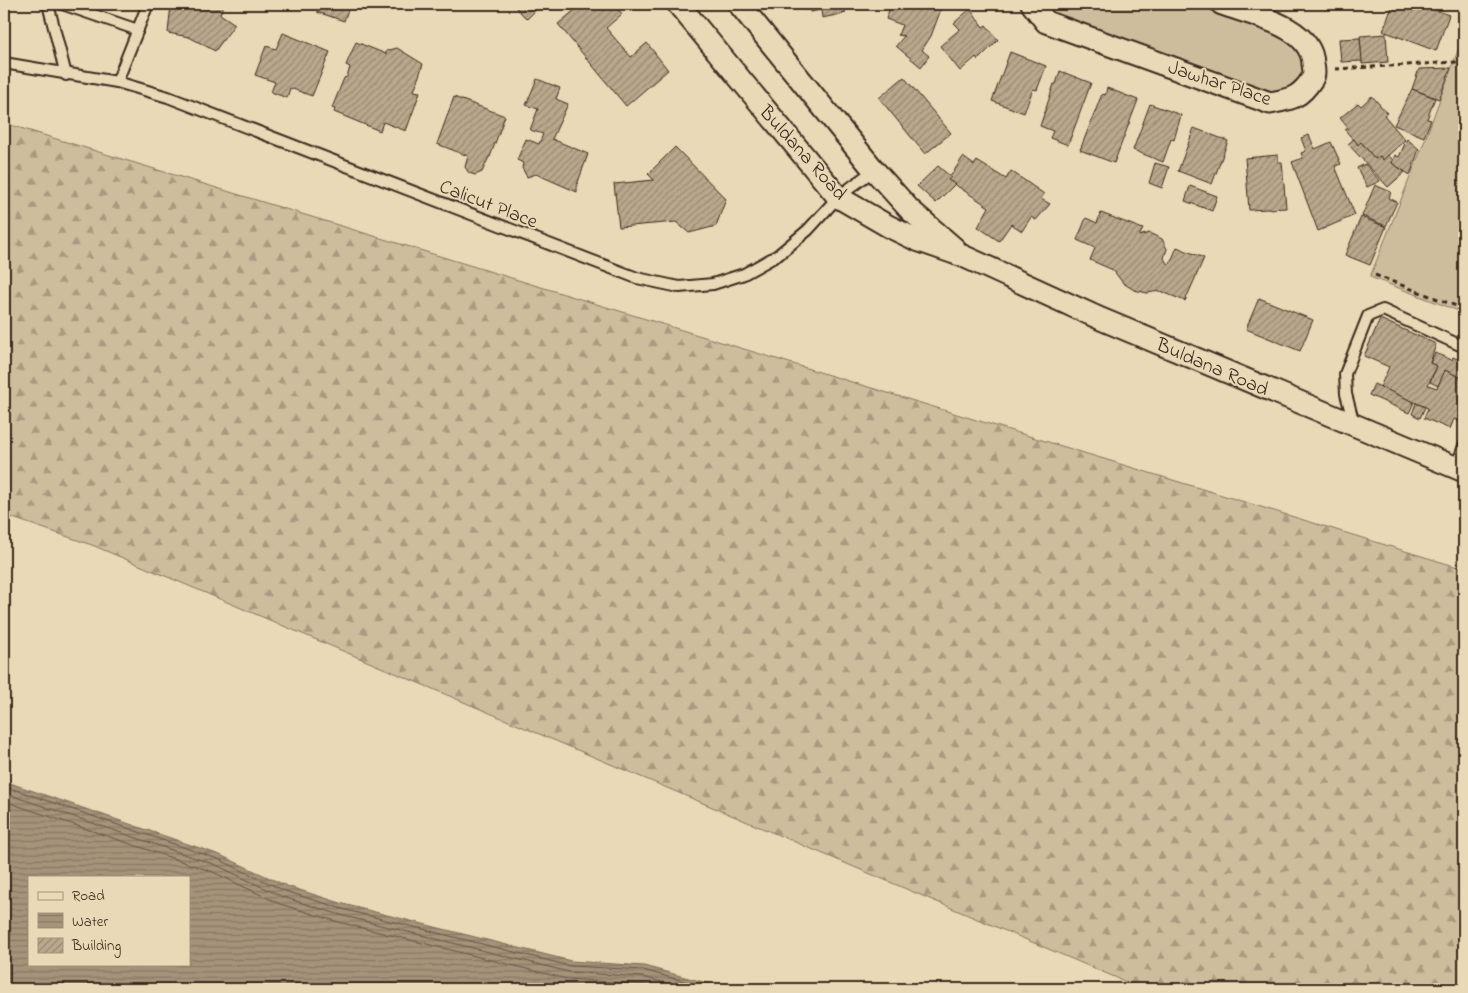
<svg xmlns="http://www.w3.org/2000/svg" width="1468" height="993" viewBox="0 0 1468 993" font-family="'Indie Flower',sans-serif">
  <defs>
    <pattern id="forest-firs" width="22" height="20" patternUnits="userSpaceOnUse" patternTransform="scale(1.25)"><rect width="22" height="20" fill="#cebd9d"/><path d="M5 1l3.5 6h-7zM16 11l3.5 6h-7z" fill="#a89a7f"/></pattern>
    <pattern id="water-rules" width="6" height="5" patternUnits="userSpaceOnUse" patternTransform="scale(1.25)"><rect width="6" height="5" fill="#a5937a"/><path d="M0 2.5h6" fill="none" stroke="#887863"/></pattern>
    <pattern id="building-hatch" width="6" height="6" patternUnits="userSpaceOnUse" patternTransform="scale(1.25)"><rect width="6" height="6" fill="#b9a88c"/><path d="M-1 1l2-2M0 6l6-6M5 7l2-2" fill="none" stroke="#988972"/></pattern>
  </defs>
  <rect width="100%" height="100%" fill="#ead9b6"/>
  <filter id="ink" filterUnits="userSpaceOnUse"><feTurbulence type="fractalNoise" baseFrequency=".02" numOctaves="2"/><feDisplacementMap in="SourceGraphic" scale="10" xChannelSelector="R" yChannelSelector="G"/><feConvolveMatrix kernelMatrix="1 2 1 2 8 2 1 2 1" color-interpolation-filters="sRGB"/></filter>
  <g filter="url(#ink)">
    <g fill="#cebd9d" stroke="#84745e">
      <path d="M1042,4h163l80,32 22,26 -8,22 -31,12 -216,-81z"/>
      <path d="M1464,34v279l-94,-36 53,-132z"/>
    </g>
    <path fill="url(#forest-firs)" stroke="#84745e" d="M4,123l1460,446v420h-321l-1051,-444 -88,-30z"/>
    <path fill="url(#water-rules)" stroke="#7b6955" fill-rule="evenodd" d="M4,781l216,74 67,31 60,19 224,56 73,5 85,23h-725zM29,877h160v87h-160z"/>
    <g fill="none" stroke-linecap="round" stroke-linejoin="round">
      <g stroke="#655443" stroke-width="1">
        <path d="M4,786l214,73 67,32 61,19 224,56 73,4 69,19"/>
        <path d="M4,793l212,72 67,32 61,19 225,56 73,5 47,12"/>
        <path d="M4,801l209,71 67,32 62,19 225,56 73,5 20,5"/>
      </g>
    </g>
    <g fill="url(#building-hatch)" stroke="#3b2a1e">
      <path d="M171,4h53l-4,10 15,10 -20,27 -26,-14 -21,-4z"/>
      <path d="M320,4h30l-6,17 -27,-9z"/>
      <path d="M515,4h20l-3,2 4,4 -9,9 -13,-13z"/>
      <path d="M582,4h32l8,10 -16,14 25,29 16,-14 21,27 -42,36 -68,-82z"/>
      <path d="M797,4h61v1l-14,2 2,6 -24,5 -1,-8 -11,2 -1,-3 -6,1z"/>
      <path d="M891,4h52l-12,32 -9,14 7,6 -8,11 -25,-21 8,-10 -6,-1 4,-10 -16,-6z"/>
      <path d="M1393,4h26l30,11 -13,36 -53,-20z"/>
      <path d="M970,9l13,18 3,-2 12,15 -20,20 -2,-3 -16,14 -20,-25 20,-17 -6,-6z"/>
      <path d="M283,33l47,19 -18,44 -22,-8 -3,10 -16,-6 4,-10 -20,-7 11,-29 10,3z"/>
      <path d="M1386,34l2,28 -26,2 -2,-28z"/>
      <path d="M1360,38l2,23 -21,1 -2,-23z"/>
      <path d="M356,42l30,12v-3l11,-3 26,16 -9,27 6,1 -14,39 -23,-9 -3,9 -46,-19 1,-3 -3,-1 12,-30 3,-1 3,-10 -4,-2z"/>
      <path d="M1010,52l36,14 -9,24 -4,-1 -9,24 -32,-12z"/>
      <path d="M1451,68l-12,31 -27,-10 7,-20z"/>
      <path d="M1060,71l31,12 -23,62 -18,-7 3,-7 -13,-5 14,-42h2z"/>
      <path d="M904,77l47,56 -26,21 -46,-56z"/>
      <path d="M537,79l23,9 -4,11 12,5 -16,35 36,15 -11,31v7l-41,-18 -9,3 -5,-9 1,-5 -6,-3 9,-21 13,5 4,-10 -13,-4 8,-21 -12,-4z"/>
      <path d="M1107,88l31,12 -24,63 -34,-13 22,-56 3,1z"/>
      <path d="M1412,89l23,9 -8,21 4,1 -7,17 -30,-12z"/>
      <path d="M1372,96l15,17 -3,2 21,25 -22,20 -3,-4 -5,3 -14,-17 -3,3 -13,-15 3,-2 -8,-10 18,-15 3,3z"/>
      <path d="M454,97l51,19 -15,41h-1l-7,15 -7,3 -6,-2 -4,-6 3,-11 -31,-12z"/>
      <path d="M1150,104l31,11 -7,25 -3,-1 -8,23 -30,-12z"/>
      <path d="M1194,128l34,13 -16,43 -34,-13z"/>
      <path d="M1309,135l6,14 16,-7 10,22 -6,2 20,49 -37,16 -26,-69 11,-4 -2,-5 5,-2 -5,-13z"/>
      <path d="M1354,139l4,6 3,-3 14,17 5,-3 3,4 5,-5 5,5 -1,3 13,9 -17,15 -40,-43z"/>
      <path d="M1407,139l12,10 -9,26 -18,-12 3,-8 4,2z"/>
      <path d="M675,147l51,52 -10,27 -27,7 -13,-11 -57,5 -5,-43 40,-4 -6,-6z"/>
      <path d="M1278,155v7h4l4,46 -37,2 -4,-52z"/>
      <path d="M963,157l11,8 3,-4 29,18 5,-8 33,23 -3,5 9,5 -14,16 -5,-3 -9,14 -11,-7 -12,17 -21,-14 11,-20 -41,-27z"/>
      <path d="M1155,163l14,4 -7,21 -13,-5z"/>
      <path d="M1365,164l15,17 -13,6 -10,-19z"/>
      <path d="M938,166l13,11 -3,3 7,4 -19,19 -19,-17z"/>
      <path d="M1375,185l16,7 -2,6 8,4 -11,24 -24,-10z"/>
      <path d="M1190,186l27,10 -5,15 -27,-10z"/>
      <path d="M1101,213l42,16 -4,7 10,-3 13,6 5,10 -3,9 2,4 4,2 7,-17 27,11 -19,43 -25,-10 -13,2 -13,-3 -11,-7 -10,-13 -23,-10 5,-12 -18,-8 9,-22 11,5z"/>
      <path d="M1361,217l25,10 -16,38 -25,-10z"/>
      <path d="M1259,298l54,22 -13,31 -54,-22z"/>
      <path d="M1380,319l56,25 -6,19 7,3 -9,19 9,3 8,-18 19,9v36l-3,7 -7,-3 -4,10 -26,-11 4,-10 -48,-21 9,-20 -25,-11z"/>
      <path d="M1435,353l17,7 1,-3 11,5v17l-19,-9 -7,16 -8,-4 7,-16 -7,-3z"/>
      <path d="M1374,384l40,18 -5,11 -40,-18z"/>
      <path d="M1416,403l9,4 -5,11 -8,-4z"/>
    </g>
    <g fill="none" stroke-linecap="round" stroke-linejoin="round">
      <g stroke="#3b2a1e" stroke-width="14">
        <g id="lane">
          <path d="M48,4l18,71"/>
          <path d="M62,4l76,26"/>
          <path d="M4,63l113,19 51,15 469,181 42,9 34,-3 31,-10 34,-19 30,-25 30,-33 36,-27"/>
          <path d="M117,82l31,-78"/>
          <path d="M1354,424l-8,-30 -1,-20 23,-58 15,-6 81,37"/>
          <path d="M1456,468l8,-22"/>
        </g>
      </g>
      <g stroke="#3b2a1e" stroke-width="25">
        <g id="street">
          <path d="M678,4l160,193 50,29 29,14 46,16 138,63 363,152"/>
          <path d="M739,4l135,166 36,40 45,39"/>
          <path d="M1032,4l14,18 224,81c21,-4 30,-5 42,-24 3,-4 2,-9 1,-15 -1,-38 -61,-49 -91,-60"/>
        </g>
      </g>
      <g stroke="#3b2a1e" stroke-width="3" stroke-dasharray="5 4" stroke-linecap="butt">
        <path d="M1335,69l123,-7 6,1"/>
        <path d="M1375,275l89,34"/>
      </g>
      <use href="#lane" stroke="#ead9b6" stroke-width="10"/>
      <use href="#street" stroke="#ead9b6" stroke-width="21"/>
    </g>
  </g>
  <g text-anchor="middle" stroke-width="4" stroke-linejoin="round" paint-order="stroke">
    <g font-size="20" fill="#3b2a1e" stroke="#ead9b6">
      <text transform="translate(1220 82) rotate(18)" y="7">Jawhar Place</text>
      <text transform="translate(804 152) rotate(48)" y="7">Buldana Road</text>
      <text transform="translate(489 203) rotate(21)" y="7">Calicut Place</text>
      <text transform="translate(1213 366) rotate(23)" y="7">Buldana Road</text>
    </g>
  </g>
  <rect width="1468" height="993" fill="none" stroke="#ead9b6" stroke-width="20"/>
  <rect x="10" y="10" width="1448" height="973" fill="none" stroke="#3b2a1e" stroke-width="2" filter="url(#ink)"/>
  <rect x="28" y="876" width="162" height="90" fill="#ead9b6" stroke="#a49379"/>
  <rect x="38" y="892" width="25" height="8" fill="#ead9b6" stroke="#a49379"/>
  <text x="72" y="900" font-size="15" fill="#3b2a1e">Road</text>
  <rect x="38" y="913" width="25" height="15" fill="url(#water-rules)" stroke="#a49379"/>
  <text x="72" y="926" font-size="15" fill="#3b2a1e">Water</text>
  <rect x="38" y="938" width="25" height="15" fill="url(#building-hatch)" stroke="#a49379"/>
  <text x="72" y="950" font-size="15" fill="#3b2a1e">Building</text>
</svg>
